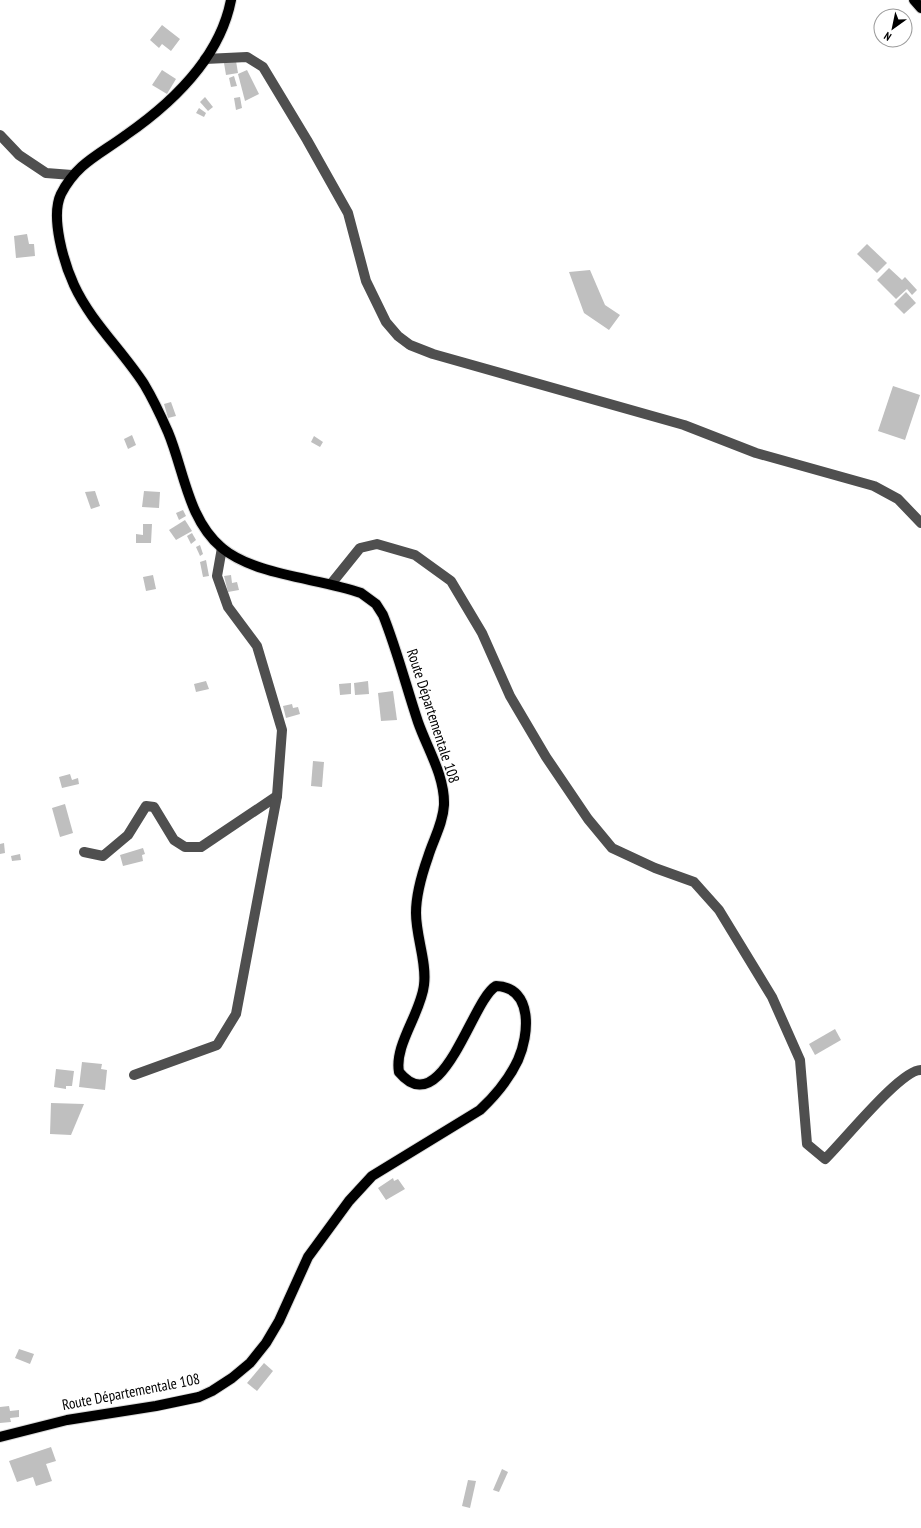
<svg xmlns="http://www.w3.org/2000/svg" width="921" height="1528" viewBox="0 0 921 1528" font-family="'PT Sans Narrow',sans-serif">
  <rect width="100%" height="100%" fill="#fff"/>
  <g fill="#bfbfbf">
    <path d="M162,25l18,14 -9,12 -9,-7 -3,4 -9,-8z"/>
    <path d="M236,61l2,12 -12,2 -2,-12z"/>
    <path d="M162,70l14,9 -9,15 -15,-9z"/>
    <path d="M247,70l12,24 -14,7 -7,-27z"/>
    <path d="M234,76l3,10 -6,1 -2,-9z"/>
    <path d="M205,97l8,10 -5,4 -8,-9z"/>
    <path d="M240,97l2,11 -6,2 -2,-12z"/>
    <path d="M199,108l7,5 -2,4 -8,-4z"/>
    <path d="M27,234l2,10h5l1,12 -19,2 -2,-22z"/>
    <path d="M867,244l20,19 -10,10 -20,-19z"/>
    <path d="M889,268l13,12 3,-3 12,13 -5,5 -5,-6 -11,10 -19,-19z"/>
    <path d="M590,270l15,35 15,10 -11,15 -25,-17 -15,-41z"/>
    <path d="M906,292l10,11 -12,11 -10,-10z"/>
    <path d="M893,386l27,9 -15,45 -27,-9z"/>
    <path d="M171,402l5,14 -8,2 -4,-14z"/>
    <path d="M132,435l4,10 -8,4 -4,-10z"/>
    <path d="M314,436l9,6 -3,5 -9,-5z"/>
    <path d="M95,491l5,15 -9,3 -6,-17z"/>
    <path d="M144,491l16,1 -1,16 -17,-1z"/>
    <path d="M183,510l3,6 -7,4 -3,-7z"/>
    <path d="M185,520l7,11 -16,9 -7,-10z"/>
    <path d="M143,524h9l-1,19h-15v-9l7,1z"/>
    <path d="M192,533l4,7 -5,4 -4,-8z"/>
    <path d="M200,545l3,9 -3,2 -4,-9z"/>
    <path d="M206,560l3,16 -6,1 -3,-15z"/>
    <path d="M153,575l3,14 -10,2 -3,-14z"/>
    <path d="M231,575l1,8 5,-1 2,8 -11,2 -4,-16z"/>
    <path d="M206,681l3,8 -13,3 -2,-8z"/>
    <path d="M368,681l1,13 -14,1 -1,-12z"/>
    <path d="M351,683v11l-11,1 -1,-11z"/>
    <path d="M393,691l4,29 -16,1 -3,-28z"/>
    <path d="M292,704l1,4 5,-1 2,7 -14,4 -3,-12z"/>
    <path d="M313,761l11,1 -2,25 -11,-1z"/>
    <path d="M70,774l2,6 6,-2 1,6 -17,4 -3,-11z"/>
    <path d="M65,804l8,29 -13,4 -8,-29z"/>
    <path d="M4,843l1,10 -5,1v-10z"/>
    <path d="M143,848l2,6 -3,1 1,6 -20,5 -3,-11z"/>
    <path d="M20,854l1,6 -9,1 -1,-5z"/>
    <path d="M835,1029l6,11 -26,15 -6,-11z"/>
    <path d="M82,1062l20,2 -1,5 6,1 -2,20 -26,-3z"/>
    <path d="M56,1069l18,2 -2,15h-6v3l-12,-2z"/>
    <path d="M51,1103l33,1 -13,31 -21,-1z"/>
    <path d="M393,1178l1,3 4,-2 7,10 -19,11 -8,-12z"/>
    <path d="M19,1349l15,5 -4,10 -15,-6z"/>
    <path d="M264,1363l9,8 -16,20 -10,-8z"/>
    <path d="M9,1406l1,5 9,-1v7l-9,1 1,4 -11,1v-16z"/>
    <path d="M51,1447l5,14 -10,3 6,17 -16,5 -3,-9 -16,5 -8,-21z"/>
    <path d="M502,1469l6,3 -9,20 -6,-2z"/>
    <path d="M468,1480l8,1 -6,27 -8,-2z"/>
  </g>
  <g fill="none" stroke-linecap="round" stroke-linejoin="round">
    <g stroke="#dbdbdb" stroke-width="12">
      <g id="major">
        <path d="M914,0l7,8"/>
        <path d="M0,1437l67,-17 89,-14 43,-9 13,-6 20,-13 18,-15 16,-20 13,-22 29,-64 41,-56 23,-25 108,-66c15,-14 29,-31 38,-50 11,-24 16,-73 -22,-74 -24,13 -54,138 -97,86 -5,-27 22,-59 25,-87 3,-23 -8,-48 -8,-72 0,-18 6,-39 12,-56 5,-17 15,-33 16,-52 1,-29 -17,-57 -26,-83 -12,-36 -21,-72 -35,-107l-7,-11 -15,-11c-42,-15 -105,-17 -139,-45 -34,-28 -38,-78 -54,-116 -7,-16 -15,-33 -24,-48 -22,-34 -53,-62 -70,-99 -10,-22 -24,-68 -13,-91 16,-31 38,-39 65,-59 46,-32 94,-78 105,-135"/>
      </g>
    </g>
    <g stroke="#4f4f4f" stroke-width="10">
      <path d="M205,59l42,-2 16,10 44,73 41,73 18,68 20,41 12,14 12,9 23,9 251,71 72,28 118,33 24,13 23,24"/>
      <path d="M0,135l19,20 27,18 26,2"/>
      <path d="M331,584l29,-36 17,-4 38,11 36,26 31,52 28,63 36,61 42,62 24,29 43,20 39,14 25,28 53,87 28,63 7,84 18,15c17,-16 76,-90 96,-89"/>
      <path d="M84,852l19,4 25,-21 18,-29 8,1 20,33 11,7h16l76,-51"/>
      <path d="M134,1075l83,-30 19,-31 41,-218 5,-66 -25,-84 -29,-39 -11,-31 5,-28"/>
    </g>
    <use href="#major" stroke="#000" stroke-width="10"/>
  </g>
  <g text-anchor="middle" stroke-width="3" stroke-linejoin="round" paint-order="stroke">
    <g font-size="15" fill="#000" stroke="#fff">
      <text transform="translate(433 716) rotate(72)" y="5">Route Départementale 108</text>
      <text transform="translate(131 1392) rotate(-11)" y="5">Route Départementale 108</text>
    </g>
  </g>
  <g transform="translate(893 28) rotate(213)"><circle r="19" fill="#ffffff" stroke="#999999"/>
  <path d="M0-3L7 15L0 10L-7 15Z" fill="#000000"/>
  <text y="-6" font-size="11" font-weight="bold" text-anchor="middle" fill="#000000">N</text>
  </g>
</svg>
